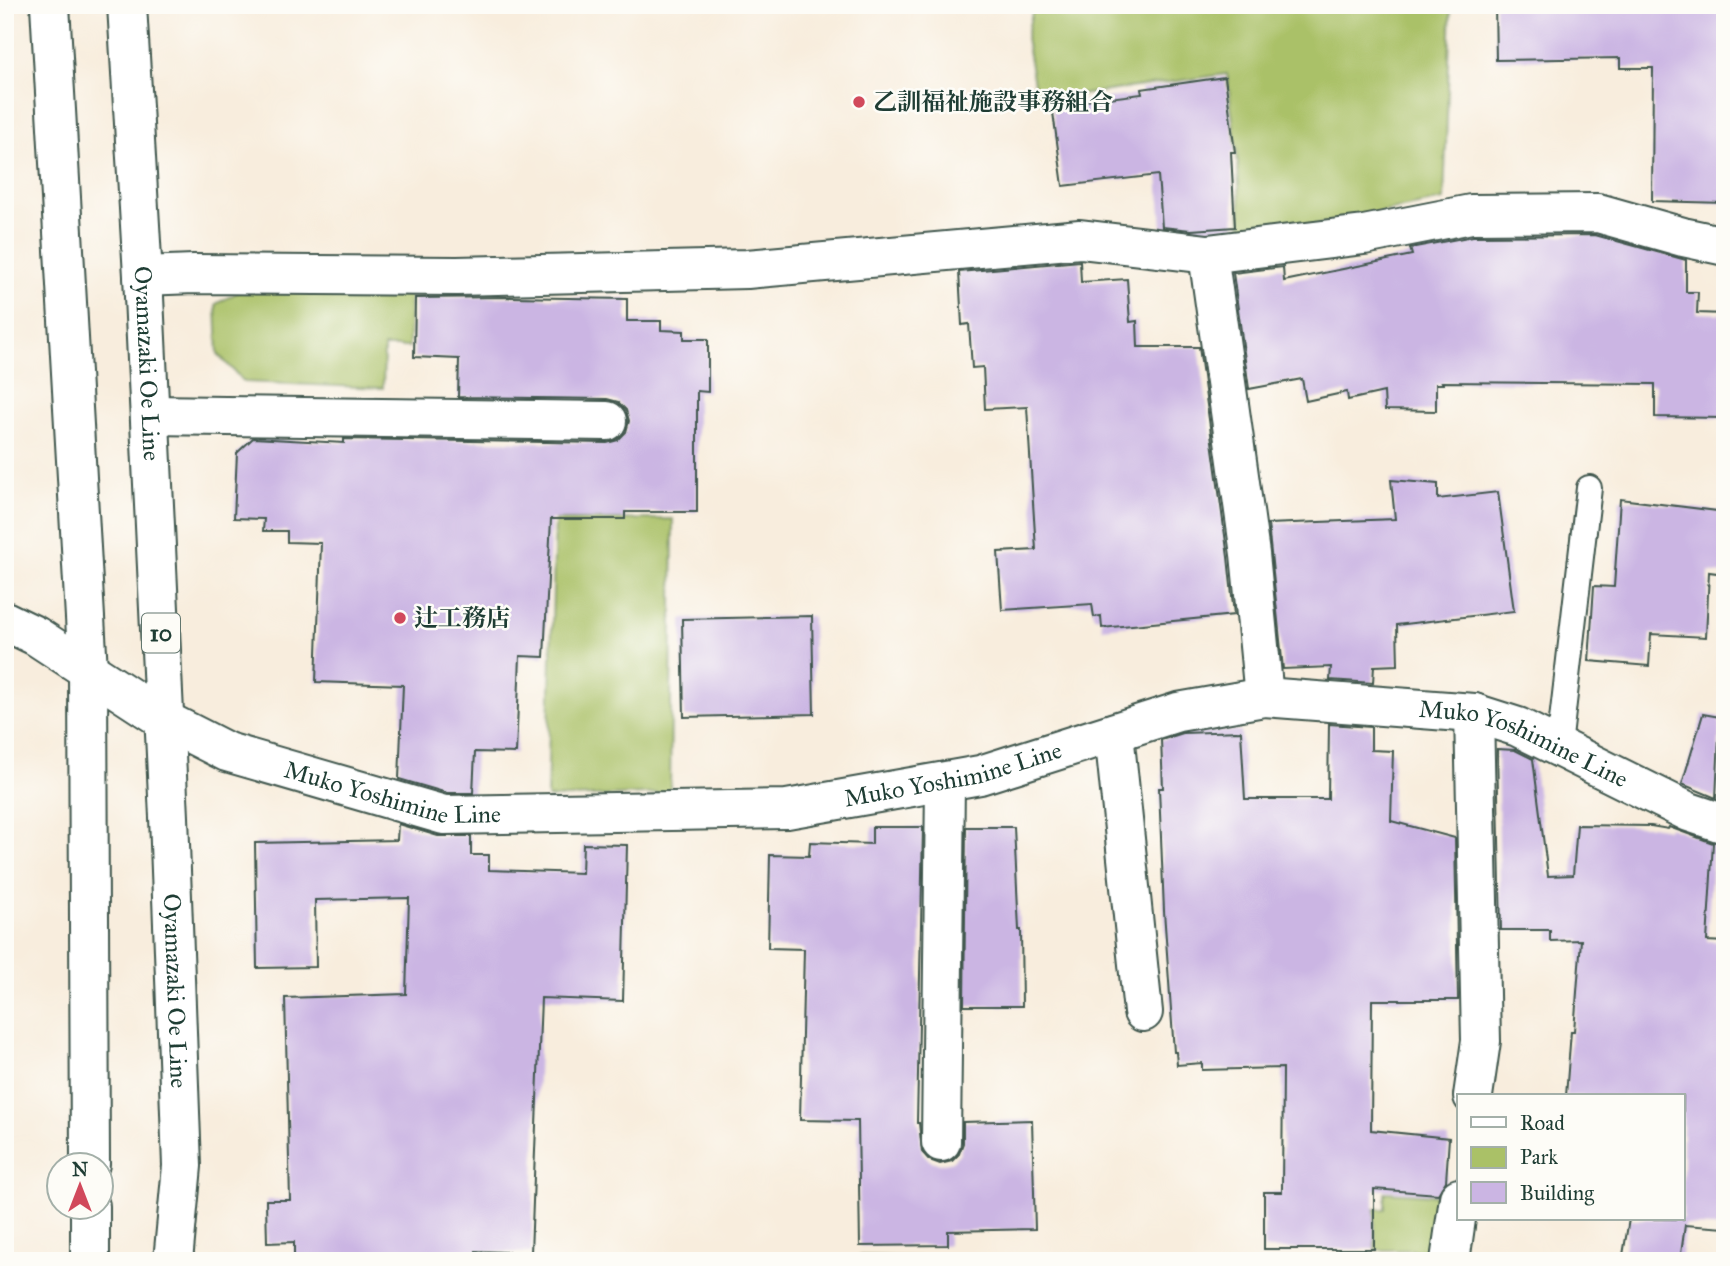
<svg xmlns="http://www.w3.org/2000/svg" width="1730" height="1266" viewBox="0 0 1730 1266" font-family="'IM FELL Great Primer','Noto Serif JP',serif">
  <rect width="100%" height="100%" fill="#fdfcf7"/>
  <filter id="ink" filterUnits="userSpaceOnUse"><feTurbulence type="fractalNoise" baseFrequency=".0143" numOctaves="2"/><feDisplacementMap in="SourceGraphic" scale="14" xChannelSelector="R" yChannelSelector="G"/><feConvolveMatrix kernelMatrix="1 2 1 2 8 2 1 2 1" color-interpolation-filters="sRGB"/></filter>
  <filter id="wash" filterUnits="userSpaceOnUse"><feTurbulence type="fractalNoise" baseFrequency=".00686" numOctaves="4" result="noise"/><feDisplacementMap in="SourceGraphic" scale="28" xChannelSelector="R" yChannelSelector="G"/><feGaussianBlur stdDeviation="1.57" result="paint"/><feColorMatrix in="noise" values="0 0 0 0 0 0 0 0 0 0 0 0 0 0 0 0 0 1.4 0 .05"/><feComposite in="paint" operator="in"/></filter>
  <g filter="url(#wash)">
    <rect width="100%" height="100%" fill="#f8eddd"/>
    <g fill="#aac167" stroke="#647f4e" stroke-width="2">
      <path d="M1034,5h417l-7,195 -202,39 -5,-87 -10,-78 -190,27 -11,-63z"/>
      <path d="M254,283l156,6 -1,58h-25l-1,41 -139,-6 -26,-28 -2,-50z"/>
      <path d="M673,519l-3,274 -123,5 8,-278z"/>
      <path d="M1385,1192l65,4 -6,37 -17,17h-52l-1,-41h11z"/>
    </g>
    <path fill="#87a75c" stroke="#537248" stroke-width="2" d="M859,1256l135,4v1h-135z"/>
    <g id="blocks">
      <g fill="#cbb5e3">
        <path d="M1495,5h230v198l-73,-2 1,-133h-33v-10l-124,2z"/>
        <path d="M1225,77l10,75h-4l4,75 -44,3 -29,-3 -4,-52 -95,11 -11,-81 90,-11 -1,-5z"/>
        <path d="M1595,235l91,25v32h12l-1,21 28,1v104l-70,-1v-33l-213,-2 1,2h-7v27l-51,-1 -1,-18 -36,8 -1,-8 -41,9 -4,-22 -53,10 -16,-116 50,-6 1,14 128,-26 -2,-7 63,-12z"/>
        <path d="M1080,261l1,21 46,-3 3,43 7,-1 1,26h61l29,210 6,58 -132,13 -1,-12 -7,1 -2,-13 -90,6 -4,-58 38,-2 -9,-143 -42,2 -2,-42 -11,1 -3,-44 -7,1 -3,-53z"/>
        <path d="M509,297l118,2v22h34v9l23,1v8h24v53l-11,-1v121h-72v7h-74l-7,138 -24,-1 -4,97 -41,-1 -2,41h-26l-48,-14 4,-94 -87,-3 5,-139 -34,-1v-11h-24l1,-12 -30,-1 3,-65 16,-15 91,5v-4l263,4 11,-3 8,-8 3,-11 -3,-11 -8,-8 -11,-3 -149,-2 1,-38 -45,-2 1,-59z"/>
        <path d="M1391,480l47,4v15l60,-7 16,119 -117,14 1,40 -24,1 -1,17 -43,-3 1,-13 -48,2 -15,-145 127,-5z"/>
        <path d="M1620,499l105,13v62l-16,-2 -3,65 -55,-3 -2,32 -60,-5 5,-75 20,1z"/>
        <path d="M812,616l2,98 -130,3 -2,-98z"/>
        <path d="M1703,714l17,3 -4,81 -34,-14z"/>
        <path d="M1329,724l42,3v23l22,1 -2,70 64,17 3,162h-86l-1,130 78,8 -3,43 -8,13 -64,-5v60h-110v-57h18l1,-124 -81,2v-7l-25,2 -1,-13h-2l-10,-141 -5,-123h4l-2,-48 22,-7 58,-2 4,68h83z"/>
        <path d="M1497,749l18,1 18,9 15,117 25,-1 4,-50 74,1 17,3 1,-2 44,16 -6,98 18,1v286l-40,-3 -5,36h-58l7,-42h54v-123h-117l5,-65h3l7,-91 -31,1v-11h-49z"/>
        <path d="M398,824l40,12h33v19h18v15l93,3 1,-29 44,1 -4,156 -82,-3 -10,255 -55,-2v7l-43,-1v4h-139v-19l-27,1 -1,-43h24l-5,-202 121,-4 3,-96 -94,2 1,67 -59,1 -2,-125 142,-3z"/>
        <path d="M872,827h51l-6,296h2l3,29 7,8 11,4 12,-3 7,-7 4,-11v-21l69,-2 3,109 -87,2v14l-88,1 -2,-125 -58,-1 4,-171 -36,-1 2,-93 39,1 1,-14 62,2z"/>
        <path d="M966,827h48l5,103h2l1,76h-58z"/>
      </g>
    </g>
  </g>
  <g filter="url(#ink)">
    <use href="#blocks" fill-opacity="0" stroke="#40574d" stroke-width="2"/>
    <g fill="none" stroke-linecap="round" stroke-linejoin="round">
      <g stroke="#40574d" stroke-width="28">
        <path id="service" d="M1559,746l30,-258"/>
      </g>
      <g stroke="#40574d" stroke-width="42">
        <g id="minor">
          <path d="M1208,254l42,300 14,143"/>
          <path d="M143,276l51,-2 263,2 290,-7 333,-30 128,15 156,-19 107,-21 127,-1 85,24 42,9"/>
          <path d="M150,415l457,6"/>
          <path d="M1114,733l29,279"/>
          <path d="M1473,1096l8,-55 -7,-328"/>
          <path d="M941,1142l4,-360"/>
          <path d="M1450,1261l9,-63"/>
        </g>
      </g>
      <g stroke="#40574d" stroke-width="42">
        <g id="secondary">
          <path id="s1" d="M166,721l61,31 217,63 343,-6 193,-34 198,-63 86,-15 210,16 44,14 171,85 36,12"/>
        </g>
      </g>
      <g stroke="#40574d" stroke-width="42">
        <g id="primary">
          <path d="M50,5l38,665 2,494"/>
          <path id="s2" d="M127,5l16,271 26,541 13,349 -9,95"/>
          <path d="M5,621l31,15 130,85"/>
          <path d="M90,1206v55"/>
        </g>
      </g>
      <use href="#service" stroke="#fff" stroke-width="24"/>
      <use href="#minor" stroke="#fff" stroke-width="38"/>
      <use href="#secondary" stroke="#fff" stroke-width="38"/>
      <use href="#primary" stroke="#fff" stroke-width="38"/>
    </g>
  </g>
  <g fill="#d1495b" stroke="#fdfcf7" stroke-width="2.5">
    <circle cx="859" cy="102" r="7"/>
    <circle cx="400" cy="618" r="7"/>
  </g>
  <g text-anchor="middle" stroke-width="5" stroke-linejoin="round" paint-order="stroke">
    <rect fill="#fdfcf7" stroke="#62766e" stroke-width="2" x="142" y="613.5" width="38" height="39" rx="5"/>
    <g font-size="23" font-weight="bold" fill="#1f3d34">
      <text x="161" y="641">10</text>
    </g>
    <g font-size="24" font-weight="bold" fill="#1f3d34" stroke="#fdfcf7" text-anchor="start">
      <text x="873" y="110">乙訓福祉施設事務組合</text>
      <text x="414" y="626">辻工務店</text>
    </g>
    <g font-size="24" fill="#1f3d34" stroke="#fdfcf7">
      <text dy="8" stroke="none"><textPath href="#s2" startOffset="359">Oyamazaki Oe Line</textPath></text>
      <text dy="8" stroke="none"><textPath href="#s1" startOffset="1395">Muko Yoshimine Line</textPath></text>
      <text dy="8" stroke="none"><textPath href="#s1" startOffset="807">Muko Yoshimine Line</textPath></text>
      <text dy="8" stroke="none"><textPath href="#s1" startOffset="240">Muko Yoshimine Line</textPath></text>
      <text dy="8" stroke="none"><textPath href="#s2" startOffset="987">Oyamazaki Oe Line</textPath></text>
    </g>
  </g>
  <rect width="1730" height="1266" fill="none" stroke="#fdfcf7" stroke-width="28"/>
  <rect x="1457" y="1094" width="228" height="126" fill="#fdfcf7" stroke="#a4b0a9" stroke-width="2"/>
  <rect x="1471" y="1117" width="35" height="10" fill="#ffffff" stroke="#a4b0a9" stroke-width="2"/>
  <text x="1520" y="1130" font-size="21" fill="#1f3d34">Road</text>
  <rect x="1471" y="1147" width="35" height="21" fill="#aac167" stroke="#a4b0a9" stroke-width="2"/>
  <text x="1520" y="1164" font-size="21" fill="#1f3d34">Park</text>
  <rect x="1471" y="1182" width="35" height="21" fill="#cbb5e3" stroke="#a4b0a9" stroke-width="2"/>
  <text x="1520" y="1200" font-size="21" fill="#1f3d34">Building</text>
  <g transform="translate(80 1186)"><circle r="33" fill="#fdfcf7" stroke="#a4b0a9" stroke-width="2"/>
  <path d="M0-5L12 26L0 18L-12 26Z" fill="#d1495b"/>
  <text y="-10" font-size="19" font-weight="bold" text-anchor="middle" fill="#1f3d34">N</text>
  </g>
</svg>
